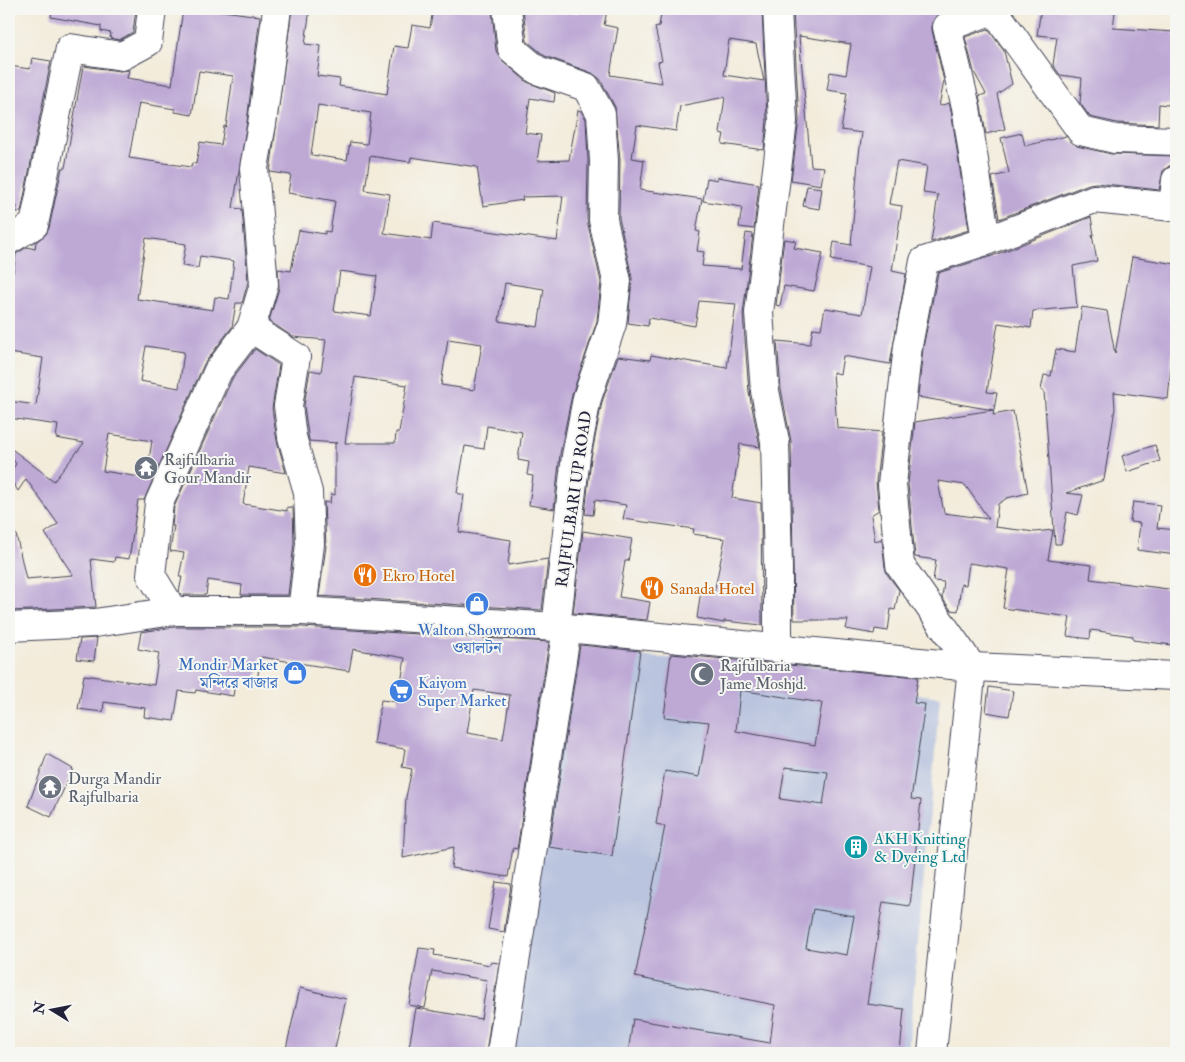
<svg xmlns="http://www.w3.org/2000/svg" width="1185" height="1062" viewBox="0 0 1185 1062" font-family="'IM FELL Double Pica','Noto Serif Bengali',serif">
  <rect width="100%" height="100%" fill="#f6f6f2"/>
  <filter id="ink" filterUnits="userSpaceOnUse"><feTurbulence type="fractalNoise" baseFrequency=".02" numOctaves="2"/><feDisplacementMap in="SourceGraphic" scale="10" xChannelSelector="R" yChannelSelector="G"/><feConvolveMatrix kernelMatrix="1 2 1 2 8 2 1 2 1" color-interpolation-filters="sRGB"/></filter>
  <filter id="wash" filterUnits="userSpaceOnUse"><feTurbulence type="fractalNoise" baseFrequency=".0096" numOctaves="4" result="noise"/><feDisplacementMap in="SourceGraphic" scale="20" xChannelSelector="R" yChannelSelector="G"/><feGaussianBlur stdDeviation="1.12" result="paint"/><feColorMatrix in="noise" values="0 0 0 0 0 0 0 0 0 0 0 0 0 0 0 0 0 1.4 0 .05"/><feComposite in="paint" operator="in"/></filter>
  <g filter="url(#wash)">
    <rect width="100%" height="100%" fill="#f3ecdb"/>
    <path fill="#bac4de" d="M557,652l279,15 -2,17 106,13 -32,356h-406z"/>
    <g id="blocks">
      <g fill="#bea9d5" fill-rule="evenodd">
        <path d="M52,9h84l-3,23 -14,8 -9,-2 1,-5 -10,-2v-5l-50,-9z"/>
        <path d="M183,9h26l51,7 -13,106 -14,86 9,1 6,73 -6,21h-6l-4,24 -28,37 -60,136h-6l-9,59 -14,-2 -1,5 -23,-3 5,48 -87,4v-76l7,-1 10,45 47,-4 -28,-42 13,-9 -32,-45 -8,12 -9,-14v-3l7,-10 -7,-11v-6l45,34 30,-38 -28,-5 2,-13 -49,-7v-17l27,4 7,-47 -34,-5v-81l4,1 3,-19 11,-7 8,2 1,-7 10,-8 3,-6 13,-60h3l18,-102 37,5 9,-1 -2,8 45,7zM199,71l34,5 -7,51 -2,-1 -3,19 -21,-3 -4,22 -4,-1 -1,4 -62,-9 10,-55 36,6v3l17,3zM146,238l40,6 -4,22 16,2 2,-12 34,5 -5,38 -14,-2 -2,13 -76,-11zM146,346l38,6 -5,36 -39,-7zM109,434l43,7 -6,37 -43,-7z"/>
        <path d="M292,9h18l-5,35 16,2 -4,30 23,3 -1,7 48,8 7,-48 14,2 4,-23 18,3 3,-19h59l4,42 6,9 25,22 28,11 -1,9 -24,-4 -5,35 16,2 -4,26 32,-1 9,-50 3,1 5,8 2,42 -1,59 14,62 -4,39 -25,74 -12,59 -6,55 -25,-4 4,-29 -6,-1 2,-13 -11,-2 4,-28 -35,-6 -3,23 -19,-3 -8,47 7,2 -5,37 52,8 -3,25 40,-6 -6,51 -223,-14 7,-50 -2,-44 6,1 1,-9 4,1v-52h2l-28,-2 -5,-35 6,-36 11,2 5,-32 -33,-3 -24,-16 10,-33 -1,-19 13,2 8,-41 26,4v-3l5,1 5,-31 -47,-8 3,-18 -21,-3zM318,105l53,8 -4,31 -17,-2 -3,18 -36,-5zM370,156l40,6 1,-5 66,10 6,39 40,-6 -1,-3 41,-1 -6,45 -124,-18 -2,17 -47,-7 6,-39 -25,-4zM340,271l37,5 -6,40 -37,-5zM505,283l39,6 -6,38 -39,-6zM448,339l34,5 -8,46 -33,-5zM355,377l52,8 -8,47h-3l-1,11h-50z"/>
        <path d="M523,9l14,2v-2h19l22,4v-4l29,2 -3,14 14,3 -8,47 52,8 -4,-21 4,-1 -7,-34 4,-1 3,-17h100l5,111 -3,30 -42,-6 2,-10 -4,-1 5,-36 -45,9 -4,25 -39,-6 -5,33 12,2 -4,30 62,9 -6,32 4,1 -3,19 7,1 -2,14 39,3 5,-36 7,1 -10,80 6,78 11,55 -20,-3 -8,54 29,5 1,122 -38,-4v2l-27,-5 4,-28 13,3 11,-54 -32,-5 1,-5 -71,-10 3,-14 -31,-5 -2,15 -8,-1 6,-56 11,-56 16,-46 32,4 1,-5 76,13 9,-64 -37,-3 -4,25 -46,-8 -1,8 -20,-3 4,-45 -13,-60 1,-58 -5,-53 -15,-28 -8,-6 -47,-17 -18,-15zM729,40l27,4 8,37 -40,-6z"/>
        <path d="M793,9h158l-15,7 -4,7v7l12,51 -5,25 10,-3 2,7 18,120 -38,12 7,-47 -15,-2 4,-27 -30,-5 -8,43 13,2 -10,65 14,3 -16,90 -47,-8 -3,18 -7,-2 4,56 45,4 -6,50 3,28 -8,5 4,26 7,-2 3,28 2,7 12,16 -4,20 -4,-1 -3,22 -13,-2 -1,5 -28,-5 2,-9h-54l-3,-179 -10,-52 -4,-48 33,3 3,-16 8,1 4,-21 37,6 8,-47 -39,-7 3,-18 17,3 7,-83 4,-29 -21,-3 6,-37 -20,-3 3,-18 16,3 5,-31 -52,-8 12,130 13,1 -3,18 -30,-5 8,-60z"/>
        <path d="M1041,9h46l28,3 -2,16 61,4v4h2v63l-6,-1 -1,7 -10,-1 -1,21 -41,-2 -27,-6 -10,-14 2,-25 -22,-3 -7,-10 4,-28 -20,-2z"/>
        <path d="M988,29l16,22 8,33 -15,10 8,35 -19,5 -7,-38 7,-2 -12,-22 -9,-35z"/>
        <path d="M32,58l19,3 -30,151h-5l1,-6 -8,-1v-139l21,3z"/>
        <path d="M1022,133l3,13 41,-10 11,10 34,8 65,2v9l-7,1 -6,5 -4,19 -63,-7 -7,1 -90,35 -7,-42 17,-4 -8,-35z"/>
        <path d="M717,177l42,7 -5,45 -15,-2 3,-20 -39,-6 4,-23 10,2z"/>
        <path d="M807,186l15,2 -3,21 -16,-3z"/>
        <path d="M1091,217l3,18h-2l5,26 -24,5 4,41 -44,4 -2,17 -33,-5 -11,69 10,1 -4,22 20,-4 15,82 -21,5 -9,6 -3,23 40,5 18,-2 -5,30 44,5 -2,14 86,11v18l-4,37 -39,-5v-4l-42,-6 -1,9 -23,-3 3,-19 -67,-9 6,-39 -40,-6 -3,22 -5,-1 -3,27 -7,-1 -9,-12 2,-16 -11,-1 3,-21 -21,-3 -7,-73 7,-62 78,-12 -75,-13 5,-49 15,-75 54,-17zM938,481l27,4 24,34 -45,-6z"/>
        <path d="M784,239l12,2 -2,7 29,5 -9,38 -30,-5 -4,20 -4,-1z"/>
        <path d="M1132,257l44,7v52l-8,83 -54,-7 1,16 -11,72 -38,13 17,2 -5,20 -11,-3 -6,32h-6l-11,-153 -3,-1 3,-15 7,1 5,-27 19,3 7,-45 25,4 8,43z"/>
        <path d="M255,349l24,16 -7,43 5,33 9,32 -37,-6 -6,37 44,7v-4l6,1 1,35 -6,52h-47l1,-10 -34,-5 -2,15h-24l-3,-3 3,-15h-3l5,-24 -14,-2 4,-25h-2l2,-19 58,-128z"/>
        <path d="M1155,445l5,16 -33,11 -5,-16z"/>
        <path d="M1133,502l27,3 -3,23 19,2v25l-39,-5 3,-27 -10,-1z"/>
        <path d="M583,531l49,8 -4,22h-3l-6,36 31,5 -3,18 -74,-7z"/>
        <path d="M174,627h128l247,15 -31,201 -1,6 -4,-1 -5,29 -57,-9 3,-21 -51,11 3,-61 6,-28 -10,-2 3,-18 -31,-5 7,-44 17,2 7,-44 -52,-9 -4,22 -88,-14 -4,23 -21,-3 -3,19 -37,-6 -1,3 -16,-2 -5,30 -30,-4 1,-9 -41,-6 -1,10 -25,-3 6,-34 70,10 5,-32 -21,-4 3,-17zM474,690l36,5 -7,44 -36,-6z"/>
        <path d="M97,638l-3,23 -17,-2 3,-20z"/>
        <path d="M580,645l60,6 -28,205 -63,-9z"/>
        <path d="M671,654l247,23 -4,26 11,1 -14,95 10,1 -11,106 -27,-4 -16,102 37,5 -4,44h-272l5,-34 137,24 5,-38 -140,-28 30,-151 -9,-2 9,-53 34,6 10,-55 -45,-5 3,-25h-1zM740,690l82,13 -7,42 -79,-14zM785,767l43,5 -5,33 -43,-6zM813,909l41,7 -7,39 -41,-7z"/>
        <path d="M989,687l24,4 -4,25 -23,-4z"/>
        <path d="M47,754l26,15 -22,48 -23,-11z"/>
        <path d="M496,882l15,2 -7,48 -16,-3z"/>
        <path d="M419,948l16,2 -1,5 56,10 1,-3 8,1 -13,90h-78l8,-45 65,11 6,-39 -55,-9 -7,37 -16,-3z"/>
        <path d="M300,988l46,11 -12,54h-49z"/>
      </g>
    </g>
  </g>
  <g filter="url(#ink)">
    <use href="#blocks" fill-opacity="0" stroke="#414053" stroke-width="1"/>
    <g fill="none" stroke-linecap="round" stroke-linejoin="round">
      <g stroke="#414053" stroke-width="30">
        <g id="minor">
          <path d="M507,9l5,40 25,21 49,17 15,27 3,47 -1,59 14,61 -5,43 -25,74 -11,58 -20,171"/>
          <path d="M777,9l6,112 -24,192 6,78 10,50 3,126v81"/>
          <path d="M993,9l88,122 34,8 61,2"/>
          <path d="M993,10l-46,17 19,80 20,134 108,-42 79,8 3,-27"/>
          <path d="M9,240l25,-15 36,-177 52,8 26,-14 4,-33"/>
          <path d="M251,328l45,29 -8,49 4,31 16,55 2,52 -8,67"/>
          <path d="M173,611l-22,-36 8,-72 59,-132 33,-43 13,-44 -10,-116 8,-44 15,-115"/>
          <path d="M9,627l86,-4 78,-12h129l254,16 416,40 204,9"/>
          <path d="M501,1053l66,-425"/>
          <path d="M932,1053l40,-386 -72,-102 -8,-81 16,-138 16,-85 62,-20"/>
        </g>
      </g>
      <use href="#minor" stroke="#fff" stroke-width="28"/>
    </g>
  </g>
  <defs>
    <g id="temple-disc" transform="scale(1.25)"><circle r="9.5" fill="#6b7280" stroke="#f6f6f2"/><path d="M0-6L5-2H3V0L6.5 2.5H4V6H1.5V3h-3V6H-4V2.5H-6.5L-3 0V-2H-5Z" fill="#fff"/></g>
    <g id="restaurant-disc" transform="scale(1.25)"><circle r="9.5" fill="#e8710a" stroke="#f6f6f2"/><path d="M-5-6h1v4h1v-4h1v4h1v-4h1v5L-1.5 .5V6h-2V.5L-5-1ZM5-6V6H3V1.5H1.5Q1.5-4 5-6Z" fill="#fff"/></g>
    <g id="shop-disc" transform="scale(1.25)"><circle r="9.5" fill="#3f7fe0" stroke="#f6f6f2"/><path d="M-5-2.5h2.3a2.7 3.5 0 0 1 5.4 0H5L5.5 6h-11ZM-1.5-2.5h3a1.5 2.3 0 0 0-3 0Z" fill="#fff"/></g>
    <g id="mosque-disc" transform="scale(1.25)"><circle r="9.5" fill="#6b7280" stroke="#f6f6f2"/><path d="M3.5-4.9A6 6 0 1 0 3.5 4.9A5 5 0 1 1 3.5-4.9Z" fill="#fff"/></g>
    <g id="supermarket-disc" transform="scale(1.25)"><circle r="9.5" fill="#3f7fe0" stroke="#f6f6f2"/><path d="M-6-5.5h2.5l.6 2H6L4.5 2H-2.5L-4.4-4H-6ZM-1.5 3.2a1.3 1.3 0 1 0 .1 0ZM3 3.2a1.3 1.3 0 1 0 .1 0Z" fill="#fff"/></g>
    <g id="building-disc" transform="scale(1.25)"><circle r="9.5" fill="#0f9aa8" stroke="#f6f6f2"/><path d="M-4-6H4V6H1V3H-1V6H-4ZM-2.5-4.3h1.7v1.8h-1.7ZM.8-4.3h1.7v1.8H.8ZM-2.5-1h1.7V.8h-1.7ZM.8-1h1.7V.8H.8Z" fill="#fff"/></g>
  </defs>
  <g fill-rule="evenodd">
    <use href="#temple-disc" x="146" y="468"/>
    <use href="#restaurant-disc" x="365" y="575"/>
    <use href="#restaurant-disc" x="652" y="588"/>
    <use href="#shop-disc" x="477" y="604"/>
    <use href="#shop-disc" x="295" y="673"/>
    <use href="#mosque-disc" x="702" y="674"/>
    <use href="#supermarket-disc" x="401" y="691"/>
    <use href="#temple-disc" x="50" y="787"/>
    <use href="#building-disc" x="856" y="847"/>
  </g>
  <g text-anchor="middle" stroke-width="4" stroke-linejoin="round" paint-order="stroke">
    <g font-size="16" fill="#5b616d" stroke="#f6f6f2" text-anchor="start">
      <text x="164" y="465">Rajfulbaria<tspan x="164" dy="18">Gour Mandir</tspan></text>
      <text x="720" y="671">Rajfulbaria<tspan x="720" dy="18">Jame Moshjd.</tspan></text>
      <text x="68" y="784">Durga Mandir<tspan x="68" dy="18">Rajfulbaria</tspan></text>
    </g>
    <g font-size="16" fill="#22223b" stroke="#f6f6f2">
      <text transform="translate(573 499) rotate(-82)" y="6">RAJFULBARI UP ROAD</text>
    </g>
    <g font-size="16" fill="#c56008" stroke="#f6f6f2" text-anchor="start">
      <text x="382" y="581">Ekro Hotel</text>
      <text x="670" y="594">Sanada Hotel</text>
    </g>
    <g font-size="16" fill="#366cbe" stroke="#f6f6f2">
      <text x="477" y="635">Walton Showroom<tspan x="477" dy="18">ওয়ালটন</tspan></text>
      <text x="278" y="670" text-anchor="end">Mondir Market<tspan x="278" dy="18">মন্দিরে বাজার</tspan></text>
      <text x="418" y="688" text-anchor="start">Kaiyom<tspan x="418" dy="18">Super Market</tspan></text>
    </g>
    <g font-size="16" fill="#0d838f" stroke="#f6f6f2" text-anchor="start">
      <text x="874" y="844">AKH Knitting<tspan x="874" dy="18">&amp; Dyeing Ltd</tspan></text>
    </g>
  </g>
  <rect width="1185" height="1062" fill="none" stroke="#f6f6f2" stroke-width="30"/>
  <g transform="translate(52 1010) rotate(280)" stroke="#f6f6f2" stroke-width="4" paint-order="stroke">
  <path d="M0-4L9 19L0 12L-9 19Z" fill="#22223b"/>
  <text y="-8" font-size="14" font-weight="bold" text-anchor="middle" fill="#22223b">N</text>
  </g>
</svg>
